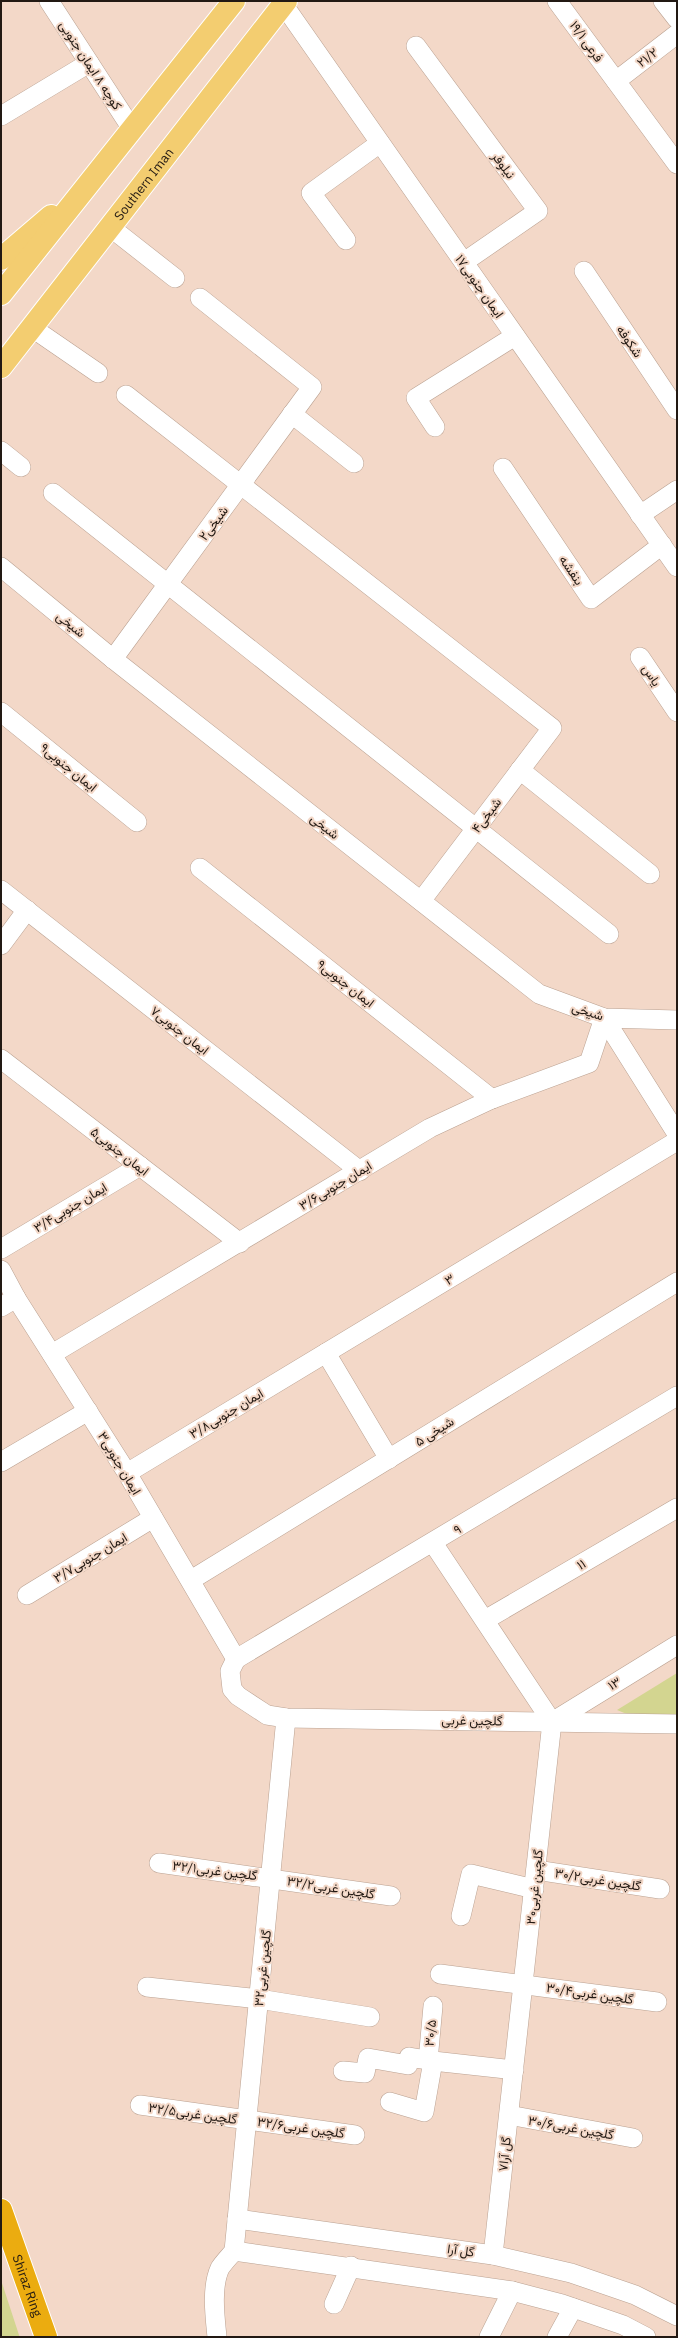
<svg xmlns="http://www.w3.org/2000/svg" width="678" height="2338" viewBox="0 0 678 2338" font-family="'IBM Plex Sans',Vazirmatn,sans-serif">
  <rect width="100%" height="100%" fill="#f3d8c8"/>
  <g fill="#d3d590">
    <path d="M677,1673v49l-33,-1 -27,-11z"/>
    <path d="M1,2280l18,55 1,2h-19z"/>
  </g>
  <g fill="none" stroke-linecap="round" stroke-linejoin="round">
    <g stroke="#baa191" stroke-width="20">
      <g id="minor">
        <path d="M49,1l83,128"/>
        <path d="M557,1l120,163"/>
        <path d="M663,1l14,18"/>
        <path d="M283,4l394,563"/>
        <path d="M416,46l122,165 -74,51"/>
        <path d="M616,81l61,-47"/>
        <path d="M1,116l88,-53"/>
        <path d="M110,227l65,51"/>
        <path d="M346,240l-35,-47 69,-50"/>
        <path d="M584,271l93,139"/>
        <path d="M31,327l67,46"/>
        <path d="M126,395l426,333 -131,173"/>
        <path d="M292,414l62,49"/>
        <path d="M435,427l-19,-29 99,-62"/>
        <path d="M1,451l20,16"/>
        <path d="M503,468l88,131 71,-54"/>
        <path d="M53,493l556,441"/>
        <path d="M640,515l37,-25"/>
        <path d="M1,567l112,92 426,335 65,24 73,2"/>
        <path d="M640,657l37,55"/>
        <path d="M113,659l199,-272 -112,-89"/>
        <path d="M1,712l136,110"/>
        <path d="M520,770l130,104"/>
        <path d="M200,868l292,231"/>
        <path d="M1,890l359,281"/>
        <path d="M1,945l26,-35"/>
        <path d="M604,1018l73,116"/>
        <path d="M1,1059l239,184"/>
        <path d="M1,1249l139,-83"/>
        <path d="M1,1270l15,28 111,175 109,186"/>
        <path d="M1,1307l15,-9"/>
        <path d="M326,1353l63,106"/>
        <path d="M52,1354l378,-226 62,-29 97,-36 15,-45"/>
        <path d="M1,1462l87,-51"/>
        <path d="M127,1473l550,-332"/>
        <path d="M433,1543l119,179"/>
        <path d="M191,1580l486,-298"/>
        <path d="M27,1595l126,-77"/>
        <path d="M485,1620l192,-112"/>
        <path d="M236,1659l441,-263"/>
        <path d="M236,1659l-6,12 2,18 6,7 29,19 19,3 391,6"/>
        <path d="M552,1722l125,-77"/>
        <path d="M159,1863l232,33"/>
        <path d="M536,1870l124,19"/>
        <path d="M461,1916l10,-42 63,15"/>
        <path d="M440,1974l217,28"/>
        <path d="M147,1987l112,12 111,18"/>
        <path d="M428,2061l5,-55"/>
        <path d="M343,2071l22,2 3,-15 40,7 1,-8 24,4"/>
        <path d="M390,2102l34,10 9,-51 81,9"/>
        <path d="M140,2105l215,30"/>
        <path d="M509,2115l124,23"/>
        <path d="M237,2219l256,36 78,18 64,22 42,21"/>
        <path d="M234,2251l278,40 50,13 61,21 23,12"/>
        <path d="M493,2255l59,-533"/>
        <path d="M334,2304l17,-38"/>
        <path d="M217,2337c-2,-20 -6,-50 3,-69 4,-6 10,-12 14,-17l52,-533"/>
        <path d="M489,2337l23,-46"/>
        <path d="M557,2337l16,-29"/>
      </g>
    </g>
    <g stroke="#fff" stroke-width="24">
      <g id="major">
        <path d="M1,259l50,-43"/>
        <path d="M1,294l233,-293"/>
        <path id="s1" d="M1,367l285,-366"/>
      </g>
    </g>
    <g stroke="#fff" stroke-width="24">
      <g id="highway">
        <path id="s2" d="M1,2210l45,127"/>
      </g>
    </g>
    <use href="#minor" stroke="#fff" stroke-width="19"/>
    <use href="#major" stroke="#f3cd70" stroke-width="22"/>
    <use href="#highway" stroke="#ebac10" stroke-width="22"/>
  </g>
  <g text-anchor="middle" stroke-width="4" stroke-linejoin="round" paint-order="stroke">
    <g font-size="13" fill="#221913" stroke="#f3d8c8">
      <text transform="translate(587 41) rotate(54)" y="5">فرعی ۱۹/۱</text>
      <text transform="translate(647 57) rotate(-38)" y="5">۲۱/۲</text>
      <text transform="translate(91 65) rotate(57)" y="5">کوچه ۸ ایمان جنوبی</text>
      <text transform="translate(504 165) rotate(53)" y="5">نیلوفر</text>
      <text dy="5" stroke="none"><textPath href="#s1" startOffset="232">Southern Iman</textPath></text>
      <text transform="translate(480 286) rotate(55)" y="5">ایمان جنوبی۱۷</text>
      <text transform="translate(630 341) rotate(56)" y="5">شکوفه</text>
      <text transform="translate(213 523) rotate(-53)" y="5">شیخی۲</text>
      <text transform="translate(572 570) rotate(56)" y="5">بنفشه</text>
      <text transform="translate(71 624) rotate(39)" y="5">شیخی</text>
      <text transform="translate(652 675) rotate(56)" y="5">یاس</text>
      <text transform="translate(69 767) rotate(39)" y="5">ایمان جنوبی۹</text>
      <text transform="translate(486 815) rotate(-53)" y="5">شیخی۴</text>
      <text transform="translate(325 826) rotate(38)" y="5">شیخی</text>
      <text transform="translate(346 983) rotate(38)" y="5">ایمان جنوبی۹</text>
      <text transform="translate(588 1011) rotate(18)" y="5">شیخی</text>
      <text transform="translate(180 1030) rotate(38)" y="5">ایمان جنوبی۷</text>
      <text transform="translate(120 1151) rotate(38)" y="5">ایمان جنوبی۵</text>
      <text transform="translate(335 1185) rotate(-31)" y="5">ایمان جنوبی۳/۶</text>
      <text transform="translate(70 1207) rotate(-31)" y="5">ایمان جنوبی۳/۴</text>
      <text transform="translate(449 1279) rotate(-31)" y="5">۳</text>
      <text transform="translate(226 1413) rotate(-31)" y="5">ایمان جنوبی۳/۸</text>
      <text transform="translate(434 1431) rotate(-32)" y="5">شیخی ۵</text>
      <text transform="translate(120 1463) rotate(59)" y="5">ایمان جنوبی۳</text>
      <text transform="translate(457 1529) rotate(-31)" y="5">۹</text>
      <text transform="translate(90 1557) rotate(-31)" y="5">ایمان جنوبی۳/۷</text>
      <text transform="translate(581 1564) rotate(-30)" y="5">۱۱</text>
      <text transform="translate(614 1683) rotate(-31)" y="5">۱۳</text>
      <text transform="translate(472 1720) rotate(1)" y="5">گلچین غربی</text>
      <text transform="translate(215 1870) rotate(7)" y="5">گلچین غربی۳۲/۱</text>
      <text transform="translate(598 1879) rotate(9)" y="5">گلچین غربی۳۰/۲</text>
      <text transform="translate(331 1887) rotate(9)" y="5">گلچین غربی۳۲/۲</text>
      <text transform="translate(534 1887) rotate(-84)" y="5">گلچین غربی۳۰</text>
      <text transform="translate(262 1968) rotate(-84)" y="5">گلچین غربی۳۲</text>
      <text transform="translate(590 1993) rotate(8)" y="5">گلچین غربی۳۰/۴</text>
      <text transform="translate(430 2033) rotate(-84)" y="5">۳۰/۵</text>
      <text transform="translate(193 2113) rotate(8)" y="5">گلچین غربی۳۲/۵</text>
      <text transform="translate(301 2127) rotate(8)" y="5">گلچین غربی۳۲/۶</text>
      <text transform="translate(571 2127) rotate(10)" y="5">گلچین غربی۳۰/۶</text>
      <text transform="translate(504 2154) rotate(-84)" y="5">گل آرا۷</text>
      <text transform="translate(461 2250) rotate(8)" y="5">گل آرا</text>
      <text dy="5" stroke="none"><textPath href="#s2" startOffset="80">Shiraz Ring</textPath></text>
    </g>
  </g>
  <rect width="678" height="2338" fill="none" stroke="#221913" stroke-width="4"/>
</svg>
